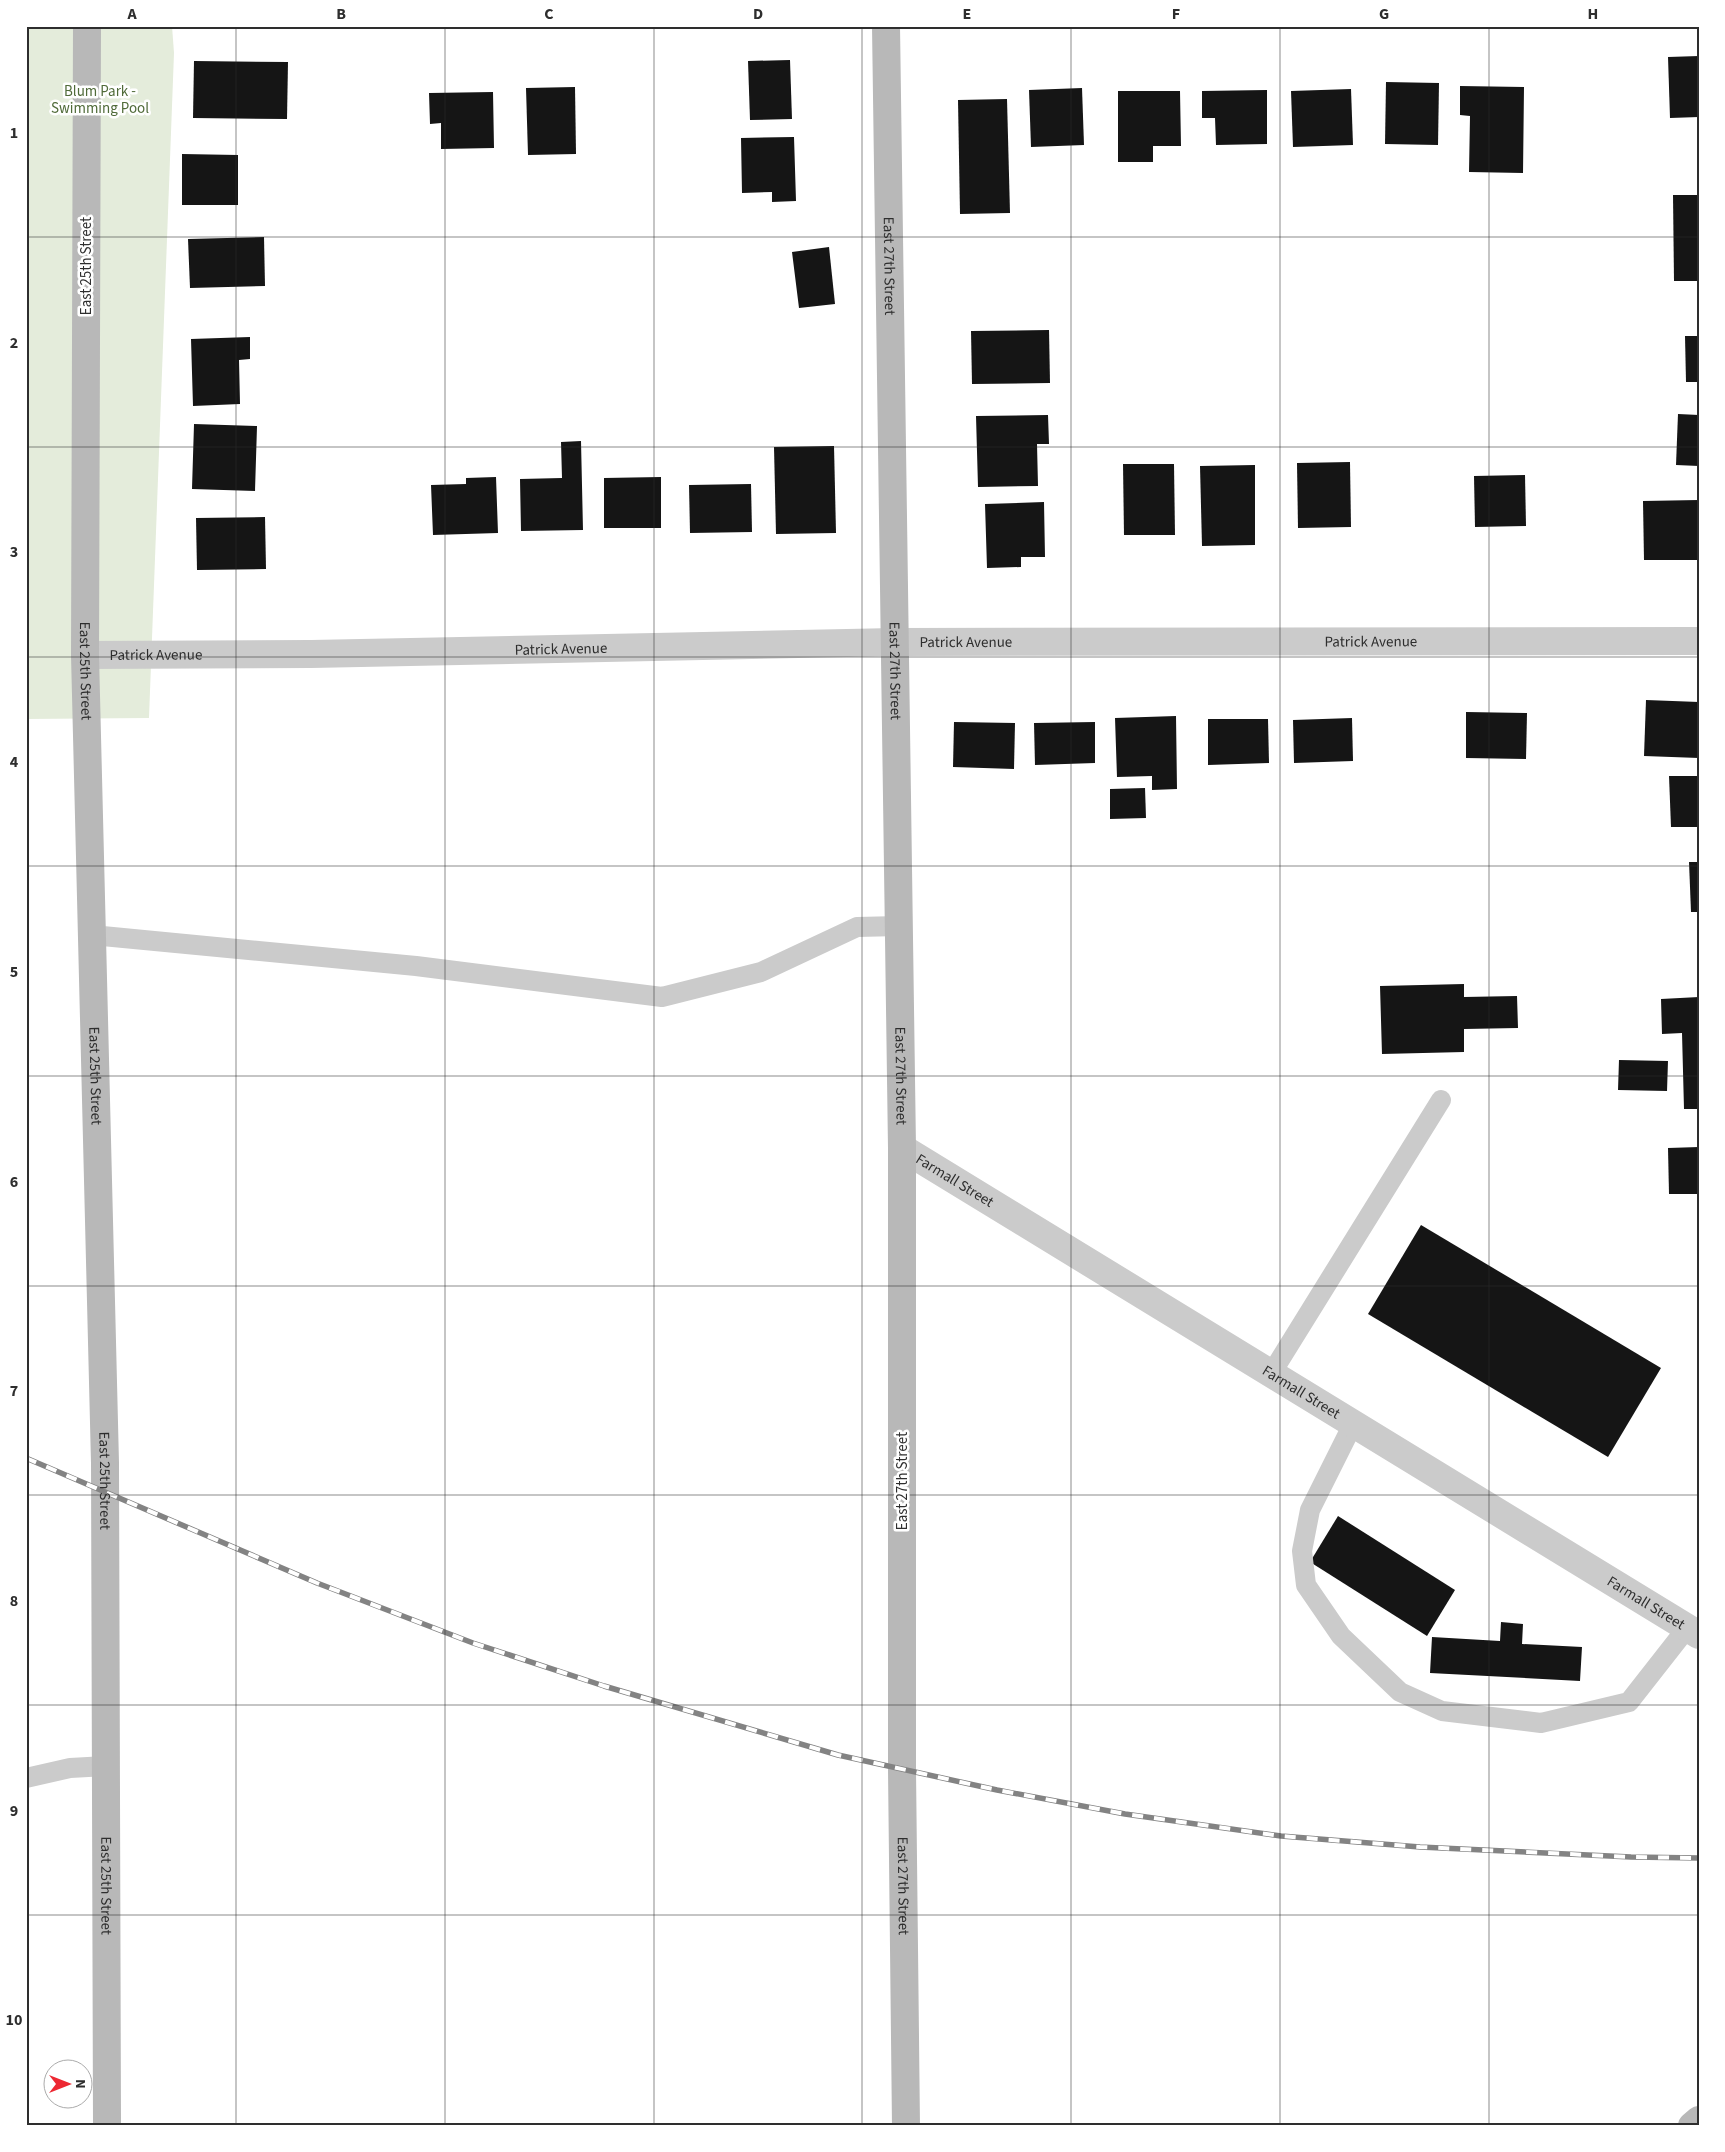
<svg xmlns="http://www.w3.org/2000/svg" width="1725" height="2152" viewBox="0 0 1725 2152" font-family="'Source Sans 3',sans-serif">
  <rect width="100%" height="100%" fill="#fff"/>
  <path fill="#e4ecdb" d="M26,26h146l2,27 -25,665 -123,1z"/>
  <g fill="#151515">
    <path d="M1699,56v61l-29,1 -2,-61z"/>
    <path d="M790,60l2,59 -42,1 -2,-59z"/>
    <path d="M194,61l94,1 -1,57 -94,-1z"/>
    <path d="M1386,82l53,1 -1,62 -53,-1z"/>
    <path d="M1460,86l64,1 -1,86 -54,-1 1,-56 -10,-1z"/>
    <path d="M575,87l1,67 -48,1 -2,-67z"/>
    <path d="M1082,88l2,57 -53,2 -2,-57z"/>
    <path d="M1351,89l2,56 -60,2 -2,-56z"/>
    <path d="M1267,90v54l-51,1 -1,-27h-13v-27z"/>
    <path d="M1118,91h62l1,55h-28v16h-35z"/>
    <path d="M493,92l1,56 -53,1v-26l-11,1 -1,-31z"/>
    <path d="M1007,99l3,114 -50,1 -2,-114z"/>
    <path d="M794,137l2,64 -24,1v-10l-30,1 -1,-55z"/>
    <path d="M182,154l56,1v50h-56z"/>
    <path d="M1673,195h26v86h-25z"/>
    <path d="M264,237l1,49 -75,2 -2,-49z"/>
    <path d="M829,247l6,57 -36,4 -7,-56z"/>
    <path d="M1049,330l1,53 -78,1 -1,-53z"/>
    <path d="M1685,336h14v46h-13z"/>
    <path d="M250,337v22l-11,1 1,44 -47,2 -2,-67z"/>
    <path d="M1678,414l21,1v51l-23,-1z"/>
    <path d="M1048,415l1,29h-12l1,42 -60,1 -2,-71z"/>
    <path d="M194,424l63,2 -2,65 -63,-2z"/>
    <path d="M581,441l2,89 -62,1 -1,-52 42,-1 -1,-36z"/>
    <path d="M834,446l2,87 -60,1 -2,-87z"/>
    <path d="M1350,462l1,65 -53,1 -1,-65z"/>
    <path d="M1123,464h51l1,71h-51z"/>
    <path d="M1255,465v80l-53,1 -2,-80z"/>
    <path d="M1525,475l1,51 -51,1 -1,-51z"/>
    <path d="M496,477l2,56 -65,2 -2,-50 35,-1v-6z"/>
    <path d="M661,477v51h-57v-50z"/>
    <path d="M751,484l1,48 -62,1 -1,-48z"/>
    <path d="M1699,500v60h-55l-1,-59z"/>
    <path d="M1044,502l1,55h-24v10l-34,1 -2,-64z"/>
    <path d="M265,517l1,52 -69,1 -1,-52z"/>
    <path d="M1646,700l53,2v56l-55,-2z"/>
    <path d="M1466,712l61,1 -1,46 -60,-1z"/>
    <path d="M1176,716l1,73 -25,1v-14l-35,1 -2,-59z"/>
    <path d="M1352,718l1,43 -59,2 -1,-43z"/>
    <path d="M1208,719h60l1,44 -61,2z"/>
    <path d="M954,722l61,1 -1,46 -61,-2z"/>
    <path d="M1095,722v41l-60,2 -1,-42z"/>
    <path d="M1669,776h30v51h-28z"/>
    <path d="M1145,788l1,30 -36,1v-30z"/>
    <path d="M1689,862h10v50h-8z"/>
    <path d="M1464,984v13l53,-1 1,32 -54,1v23l-82,2 -2,-68z"/>
    <path d="M1699,997v112h-15l-2,-76 -20,1 -1,-35z"/>
    <path d="M1619,1060l49,1 -1,30 -49,-1z"/>
    <path d="M1699,1147v47h-30l-1,-46z"/>
    <path d="M1421,1225l240,143 -53,89 -240,-143z"/>
    <path d="M1338,1516l117,74 -28,46 -117,-74z"/>
    <path d="M1501,1622l22,2 -1,20 60,3 -2,34 -150,-8 2,-36 68,4z"/>
  </g>
  <g fill="none" stroke-linecap="round" stroke-linejoin="round">
    <g stroke="#cbcbcb" stroke-width="20">
      <path d="M92,935l324,31 246,31 99,-25 96,-45 42,-1"/>
      <path d="M1271,1374l170,-274"/>
      <path d="M1353,1424l-43,86 -8,41 4,34 35,51 59,56 42,19 99,12 88,-21 58,-74"/>
      <path d="M26,1778l44,-10 36,-2"/>
    </g>
    <g stroke="#cbcbcb" stroke-width="28">
      <path id="s1" d="M85,655l226,-1 584,-12 804,-1"/>
      <path id="s2" d="M902,1148l797,487"/>
    </g>
    <g stroke="#b8b8b8" stroke-width="28">
      <path id="s3" d="M87,26l-2,629 20,808 2,663"/>
      <path id="s4" d="M886,26l16,1122v622l4,356"/>
      <path d="M1692,2126l7,-6"/>
    </g>
    <g stroke="#838383" stroke-width="5.5">
      <path id="rail" d="M26,1458l291,125 156,60 131,43 234,69 159,35 128,24 156,22 139,11 211,10 68,1"/>
    </g>
    <use href="#rail" stroke="#fff" stroke-width="4" stroke-dasharray="11" stroke-linecap="butt"/>
  </g>
  <path fill="none" stroke="#2e2e2e" stroke-width="1" stroke-opacity="0.55" d="M236,26v2100M445,26v2100M654,26v2100M862,26v2100M1071,26v2100M1280,26v2100M1489,26v2100M26,237h1673M26,447h1673M26,657h1673M26,866h1673M26,1076h1673M26,1286h1673M26,1495h1673M26,1705h1673M26,1915h1673"/>
  <g text-anchor="middle" stroke-width="5" stroke-linejoin="round" paint-order="stroke">
    <g font-size="15" fill="#506b39" stroke="#fff">
      <text x="100" y="96">Blum Park -<tspan x="100" dy="17">Swimming Pool</tspan></text>
    </g>
    <g font-size="15" fill="#2e2e2e" stroke="#fff">
      <text transform="translate(86 266) rotate(-90)" y="5">East 25th Street</text>
      <text dy="5" stroke="none"><textPath href="#s4" startOffset="240">East 27th Street</textPath></text>
      <text dy="5" stroke="none"><textPath href="#s1" startOffset="1286">Patrick Avenue</textPath></text>
      <text dy="5" stroke="none"><textPath href="#s1" startOffset="881">Patrick Avenue</textPath></text>
      <text dy="5" stroke="none"><textPath href="#s1" startOffset="476">Patrick Avenue</textPath></text>
      <text dy="5" stroke="none"><textPath href="#s1" startOffset="71">Patrick Avenue</textPath></text>
      <text dy="5" stroke="none"><textPath href="#s3" startOffset="645">East 25th Street</textPath></text>
      <text dy="5" stroke="none"><textPath href="#s4" startOffset="645">East 27th Street</textPath></text>
      <text dy="5" stroke="none"><textPath href="#s3" startOffset="1050">East 25th Street</textPath></text>
      <text dy="5" stroke="none"><textPath href="#s4" startOffset="1050">East 27th Street</textPath></text>
      <text dy="5" stroke="none"><textPath href="#s2" startOffset="62">Farmall Street</textPath></text>
      <text dy="5" stroke="none"><textPath href="#s2" startOffset="468">Farmall Street</textPath></text>
      <text dy="5" stroke="none"><textPath href="#s3" startOffset="1455">East 25th Street</textPath></text>
      <text transform="translate(902 1481) rotate(-90)" y="5">East 27th Street</text>
      <text dy="5" stroke="none"><textPath href="#s2" startOffset="872">Farmall Street</textPath></text>
      <text dy="5" stroke="none"><textPath href="#s3" startOffset="1860">East 25th Street</textPath></text>
      <text dy="5" stroke="none"><textPath href="#s4" startOffset="1860">East 27th Street</textPath></text>
    </g>
  </g>
  <rect width="1725" height="2152" fill="none" stroke="#ffffff" stroke-width="55"/>
  <g transform="translate(68 2084) rotate(90)"><circle r="24" fill="#ffffff" stroke="#ababab"/>
  <path d="M0-4L9 19L0 12L-9 19Z" fill="#ed2832"/>
  <text y="-8" font-size="14" font-weight="bold" text-anchor="middle" fill="#2e2e2e">N</text>
  </g>
  <rect x="28" y="28" width="1670" height="2096" fill="none" stroke="#2e2e2e" stroke-width="2"/>
  <g font-size="16" text-anchor="middle" font-weight="bold" fill="#2e2e2e">
    <text x="132" y="19">A</text>
    <text x="341" y="19">B</text>
    <text x="549" y="19">C</text>
    <text x="758" y="19">D</text>
    <text x="967" y="19">E</text>
    <text x="1176" y="19">F</text>
    <text x="1384" y="19">G</text>
    <text x="1593" y="19">H</text>
    <text x="14" y="138">1</text>
    <text x="14" y="348">2</text>
    <text x="14" y="557">3</text>
    <text x="14" y="767">4</text>
    <text x="14" y="977">5</text>
    <text x="14" y="1187">6</text>
    <text x="14" y="1396">7</text>
    <text x="14" y="1606">8</text>
    <text x="14" y="1816">9</text>
    <text x="14" y="2025">10</text>
  </g>
</svg>
